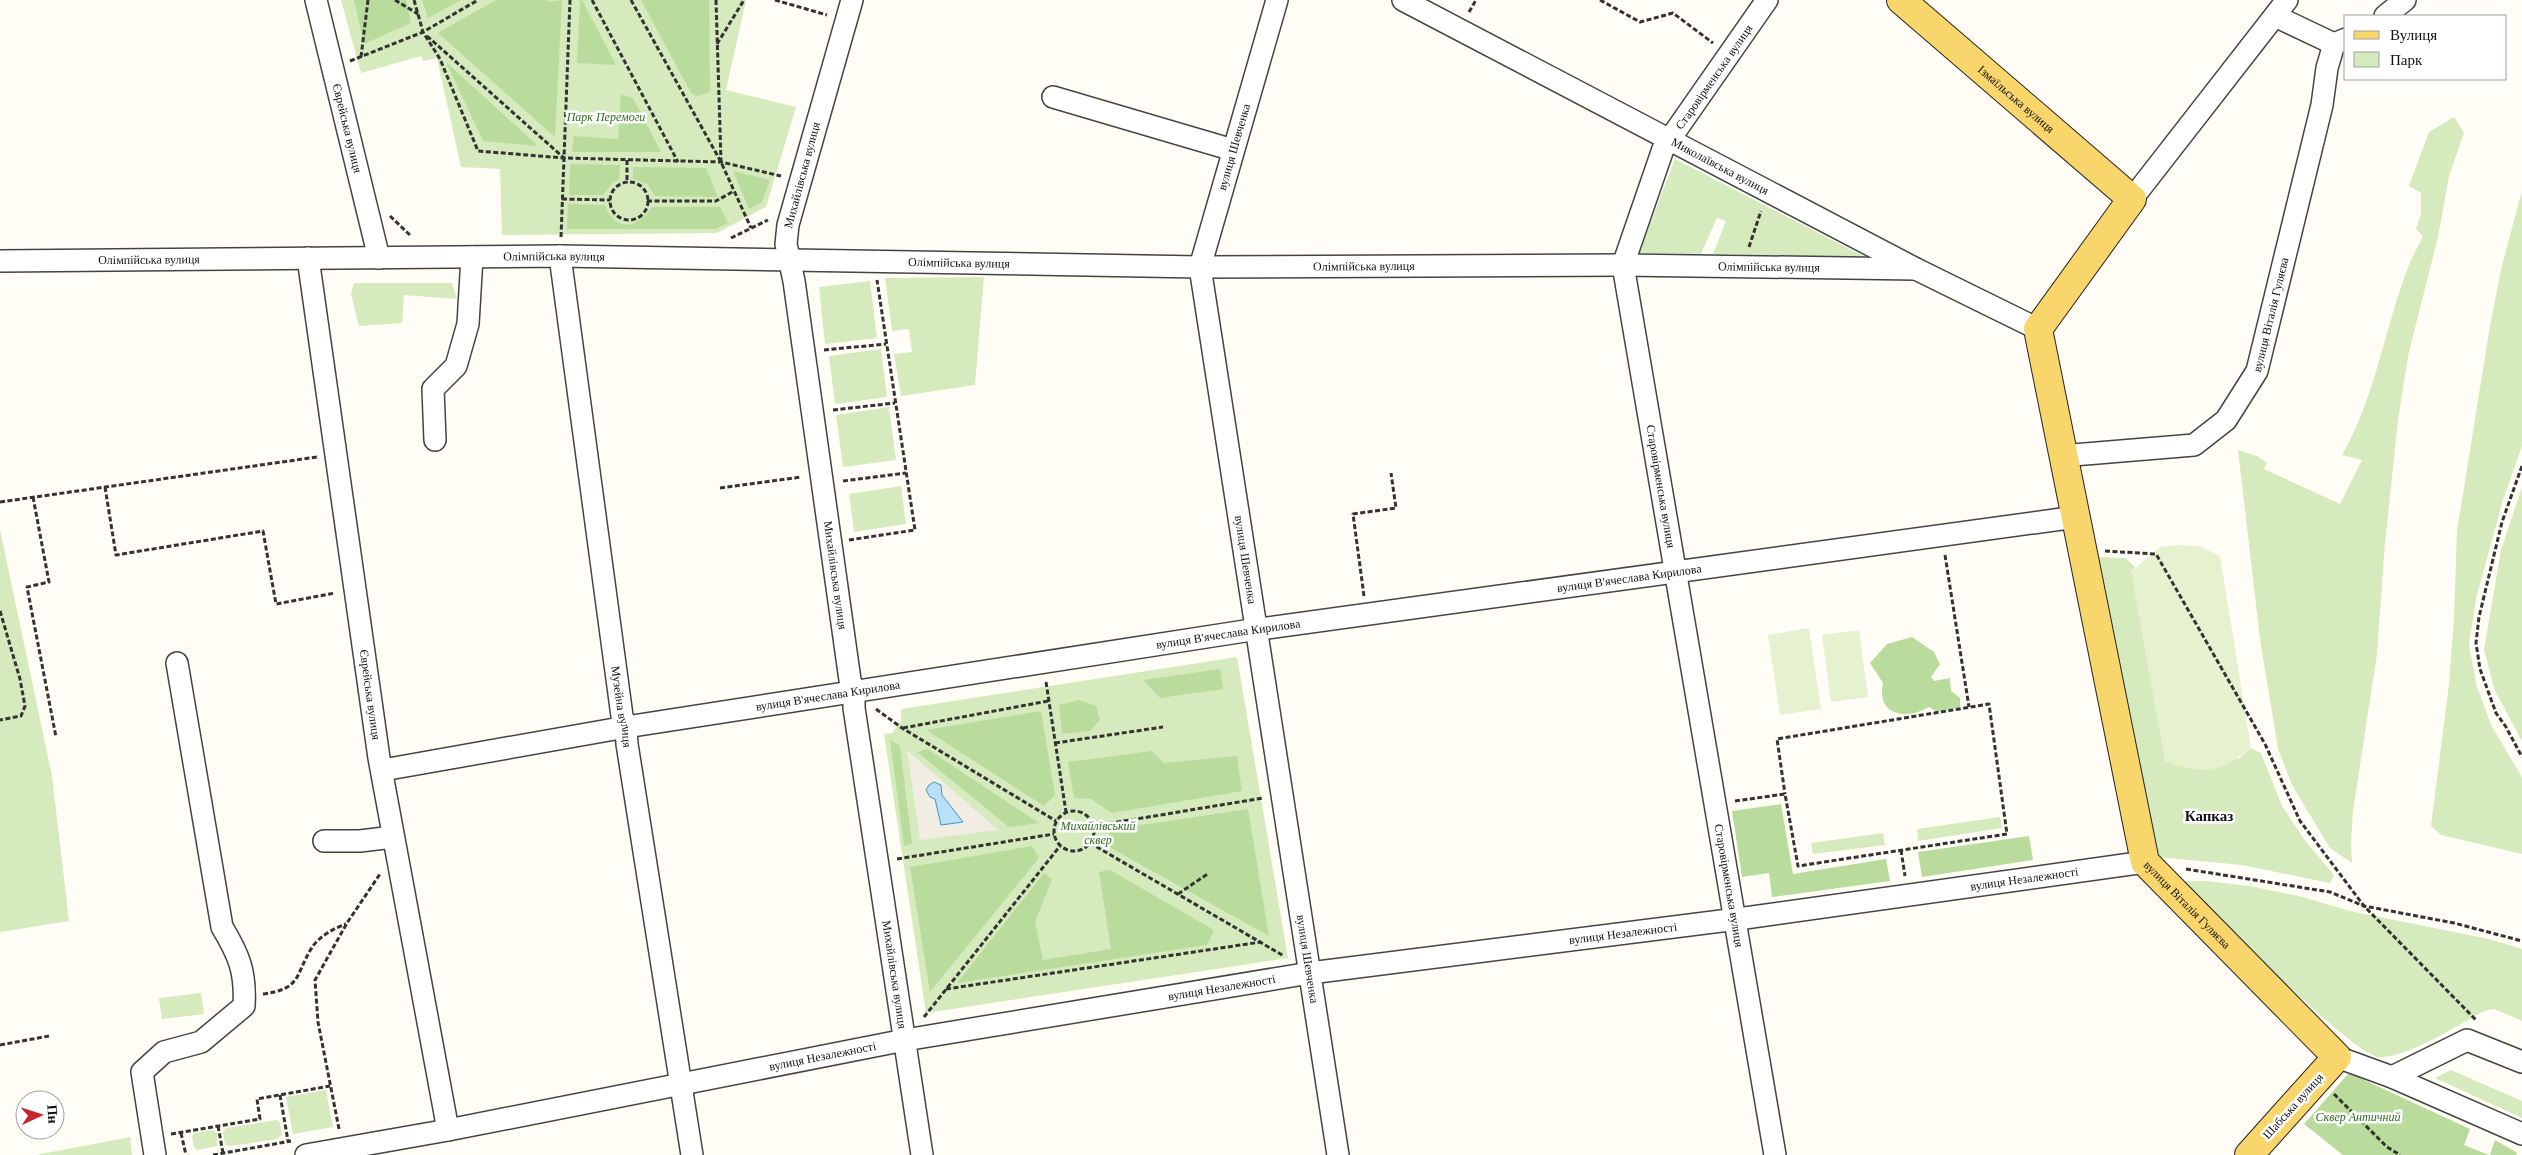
<svg xmlns="http://www.w3.org/2000/svg" width="2522" height="1155" viewBox="0 0 2522 1155" font-family="Georgia,serif">
  <rect width="100%" height="100%" fill="#fffdf5"/>
  <g fill="#d5ebbd">
    <path d="M341,0h405l-20,90 70,17 -30,100 -49,26 -215,2 -2,-66 -39,-2 -24,-109 -14,3 -2,-5 -60,17z"/>
    <path d="M2454,117l10,16 -15,43 -11,61 -30,119 -10,64 -13,123 -8,111 -24,157 -2,31 1,21 -22,-15 -38,-63 -14,-36 -18,-110 -22,-189 19,6 10,7 -3,6 76,35 22,-44 -20,-5c33,-57 42,-124 65,-185 4,-11 11,-23 16,-34l-7,-7 5,-15v-21l-12,-7 20,-54z"/>
    <path d="M1675,159l192,99 -154,-4 13,-33 -9,-3 -16,36 -62,-1z"/>
    <path d="M2522,191v255l-19,54 -27,99 -7,46 8,42 15,40 30,50v77l-81,-19 -10,-9 18,-142 5,-65 3,-88 33,-205 12,-61z"/>
    <path d="M984,277l-9,108 -74,11 -7,-42 18,-2 -3,-23 -17,2 -7,-53z"/>
    <path d="M870,281l7,57 -52,6 -6,-57z"/>
    <path d="M354,283h98l5,16 -53,-4 -2,28 -43,3 -8,-32z"/>
    <path d="M881,349l6,48 -52,7 -6,-48z"/>
    <path d="M889,407l7,53 -53,7 -7,-52z"/>
    <path d="M901,486l5,38 -52,8 -5,-38z"/>
    <path d="M2522,487v254l-27,-50 -11,-41 17,-100z"/>
    <path d="M0,530l52,246 17,145 -69,11z"/>
    <path d="M2098,557l27,1 10,9 -4,5 108,187 12,-11 10,5 21,53 22,33 30,36 -4,8 -88,-18 -85,-8 -60,-294z"/>
    <path d="M1237,657l51,301 -362,55 -42,-279 8,-1 9,-12v-12z"/>
    <path d="M2000,817l2,11 -84,13 -1,-12z"/>
    <path d="M1883,833l2,12 -72,9 -2,-11z"/>
    <path d="M2181,881h25l44,5 53,11 47,14 139,28 33,10v72l-28,-12 -10,2c-26,14 -78,48 -106,46 -24,-2 -173,-150 -197,-176z"/>
    <path d="M201,993l3,21 -42,5 -3,-21z"/>
    <path d="M2451,1070l71,31v17l-87,-40z"/>
    <path d="M326,1090l7,37 -40,7 -7,-37z"/>
    <path d="M277,1120l3,3 2,12 -5,4 -47,7 -5,-1 -2,-13 3,-4z"/>
    <path d="M211,1130l6,3v13l-20,4 -3,-3 -2,-11 2,-3z"/>
    <path d="M130,1137l2,18h-96z"/>
  </g>
  <g fill="#b9dc9c">
    <path d="M354,0h52l5,23 -47,21z"/>
    <path d="M422,0h39l-33,18z"/>
    <path d="M496,0h51l1,2 14,-2 -7,137 -117,-104z"/>
    <path d="M580,0h2l34,65 -39,-2z"/>
    <path d="M641,0h68l1,92 -13,4 -6,-3z"/>
    <path d="M446,62l92,84 -55,-5z"/>
    <path d="M621,94l12,4 28,54h-89l2,-16 44,3z"/>
    <path d="M570,164l50,1 -1,15 -6,2 -10,13h-34z"/>
    <path d="M633,167l73,1 12,29 -64,-1 -6,-12 -15,-5z"/>
    <path d="M733,171l37,9 -8,22 -13,7z"/>
    <path d="M568,204l37,1c10,28 33,24 47,2h68l8,16 -13,6h-148z"/>
    <path d="M1912,637l22,15 6,12 -9,13 3,4 16,-3 1,13 9,7v9l-23,5 -8,-5c-23,14 -53,8 -46,-24l-13,-20 17,-19z"/>
    <path d="M1220,669l3,20 -63,9 -17,-18z"/>
    <path d="M1079,700l17,6 4,14 -10,11 -28,3 -3,-29z"/>
    <path d="M1041,711l14,84 -11,11 -118,-76z"/>
    <path d="M890,740l10,6 12,98 -8,2z"/>
    <path d="M927,749l112,74 -30,4 -92,-75z"/>
    <path d="M1152,751l12,12 73,-7 5,35 -130,22 -21,-14 -17,-1 -6,-36z"/>
    <path d="M1781,804l12,70 93,-15 4,22 -118,16 -3,-24 -27,4 -10,-66z"/>
    <path d="M1248,809l21,127 -160,-89v-17z"/>
    <path d="M2029,836l4,24 -111,17 -4,-25z"/>
    <path d="M1032,846l7,12 -109,134 -20,-125z"/>
    <path d="M1110,870l104,60 -7,15 -250,38 87,-110 8,6 -17,43 8,38 68,-11 -12,-77z"/>
    <path d="M2349,1073l121,56 -6,16 25,10h-146l-39,-31z"/>
    <path d="M2495,1140l21,12 1,3h-27z"/>
  </g>
  <g fill="#e6f2cf">
    <path d="M2177,545l22,1 21,10 31,192c-29,25 -51,27 -86,13l-34,-189 29,-25z"/>
    <path d="M1809,628l12,81 -41,6 -12,-80z"/>
    <path d="M1859,630l9,67 -37,5 -9,-67z"/>
  </g>
  <path fill="#f1ede2" d="M907,750l91,80 -78,10z"/>
  <path fill="#b9e0f7" stroke="#3f96cf" d="M934,782l7,3 1,10 21,27 -22,3 -6,-26 -5,-2 -4,-7 3,-5z"/>
  <g fill="none" stroke-linecap="round" stroke-linejoin="round">
    <g stroke="#444" stroke-width="24">
      <g id="minor">
        <path id="s1" d="M316,0l63,258"/>
        <path id="s2" d="M852,0l-64,225 -2,19 8,37 56,399 4,11v17l68,447"/>
        <path id="s3" d="M1277,0l-77,267 138,888"/>
        <path id="s4" d="M1403,0l513,269 122,60"/>
        <path id="s5" d="M1767,0l-104,149 -40,116 152,890"/>
        <path d="M2275,16l59,28"/>
        <path d="M2385,16l20,-16"/>
        <path d="M1053,97l180,53"/>
        <path d="M2132,199l155,-199"/>
        <path id="s6" d="M560,256l62,460 4,11 1,17 65,411"/>
        <path id="s7" d="M308,258l71,500 69,372"/>
        <path id="s8" d="M0,261l560,-5 640,11 423,-2 293,4"/>
        <path d="M435,440l-2,-51 23,-23 12,-42 4,-67"/>
        <path id="s9" d="M2061,456l133,-11 32,-25 31,-49 65,-266 5,-37 7,-24 12,-5"/>
        <path id="s10" d="M383,770l243,-43 619,-96 831,-114"/>
        <path d="M324,841h36l33,-4"/>
        <path d="M2337,1057l55,20 130,57"/>
        <path d="M2392,1077l75,-37 55,22"/>
        <path d="M155,1155l-13,-83 22,-20 37,-10 43,-36c2,-34 -5,-51 -22,-79l-45,-264"/>
        <path id="s11" d="M306,1155l142,-25 457,-90 405,-67 435,-55 400,-56"/>
      </g>
    </g>
    <g stroke="#222" stroke-width="30">
      <g id="major">
        <path id="s12" d="M1901,0l231,199 -94,130 107,533 192,195 -88,98"/>
      </g>
    </g>
    <g stroke="#333" stroke-width="3" stroke-dasharray="5 2.5" stroke-linecap="butt">
      <path d="M395,0l23,14"/>
      <path d="M414,0l9,32 17,27 38,92 86,7 157,4 60,14"/>
      <path d="M592,0l86,162"/>
      <path d="M631,0l90,162 30,66"/>
      <path d="M716,0l5,161"/>
      <path d="M775,0l52,15"/>
      <path d="M1600,0l40,22 33,-9 40,30"/>
      <path d="M1469,12l7,-12"/>
      <path d="M427,36l137,122"/>
      <path d="M717,44l27,-44"/>
      <path d="M361,57l7,-57"/>
      <path d="M350,61l73,-29 55,-32"/>
      <path d="M627,160v23"/>
      <circle cx="629" cy="201" r="19"/>
      <path d="M562,199l48,1"/>
      <path d="M647,201h69l18,-10"/>
      <path d="M390,216l21,20"/>
      <path d="M561,237l9,-237"/>
      <path d="M731,238l37,-18"/>
      <path d="M1749,247l12,-36"/>
      <path d="M824,350l62,-6"/>
      <path d="M833,410l62,-7"/>
      <path d="M2522,466l-20,56 -23,95 -3,26 4,26 16,44 10,14 16,30"/>
      <path d="M843,481l63,-8"/>
      <path d="M105,487l11,68 147,-24 13,73 59,-11"/>
      <path d="M720,488l81,-11"/>
      <path d="M33,497l16,85 -22,5 29,150"/>
      <path d="M0,502l317,-45"/>
      <path d="M849,540l66,-10 -38,-250"/>
      <path d="M2105,551l51,3 109,190 35,77 64,85 112,114"/>
      <path d="M1945,555l24,152"/>
      <path d="M1364,596l-11,-82 43,-6 -5,-35"/>
      <path d="M0,611l20,68 5,27 -4,10 -21,4"/>
      <path d="M1046,682l20,130"/>
      <path d="M876,709l26,19 154,93"/>
      <path d="M903,728l145,-27"/>
      <path d="M1055,743l108,-16"/>
      <path d="M1735,801l50,-7 13,72 209,-32 -18,-130 -212,35 8,55"/>
      <circle cx="1074" cy="831" r="20"/>
      <path d="M1094,826l169,-28"/>
      <path d="M1090,843l194,113"/>
      <path d="M1901,850l4,26"/>
      <path d="M897,859l157,-25"/>
      <path d="M2186,869l144,23 34,14 90,17 68,18"/>
      <path d="M1178,894l31,-21"/>
      <path d="M946,989l315,-47"/>
      <path d="M263,994c38,-5 32,-18 48,-45 7,-12 23,-21 35,-25"/>
      <path d="M924,1017l136,-171"/>
      <path d="M0,1045l49,-9"/>
      <path d="M2334,1094l53,53 13,8"/>
      <path d="M280,1095l8,46"/>
      <path d="M218,1126l5,27"/>
      <path d="M339,1129l-21,-107 -3,-42 32,-57 33,-49"/>
      <path d="M181,1133l5,22"/>
      <path d="M171,1134l89,-15 -3,-20 73,-13"/>
      <path d="M213,1155l78,-14"/>
    </g>
    <use href="#minor" stroke="#fff" stroke-width="21"/>
    <use href="#major" stroke="#f9d66b" stroke-width="28"/>
  </g>
  <g text-anchor="middle" stroke-width="5" stroke-linejoin="round" paint-order="stroke">
    <g font-size="12" fill="#111" stroke="#fff">
      <text transform="translate(1714 77) rotate(-55)" y="4">Старовірменська вулиця</text>
      <text dy="4" stroke="none"><textPath href="#s12" startOffset="152">Ізмаїльська вулиця</textPath></text>
      <text dy="4" stroke="none"><textPath href="#s1" startOffset="132">Єврейська вулиця</textPath></text>
      <text transform="translate(1234 147) rotate(-74)" y="4">вулиця Шевченка</text>
      <text dy="4" stroke="none"><textPath href="#s4" startOffset="358">Миколаївська вулиця</textPath></text>
      <text transform="translate(802 175) rotate(-75)" y="4">Михайлівська вулиця</text>
      <text dy="4" stroke="none"><textPath href="#s8" startOffset="554">Олімпійська вулиця</textPath></text>
      <text dy="4" stroke="none"><textPath href="#s8" startOffset="149">Олімпійська вулиця</textPath></text>
      <text dy="4" stroke="none"><textPath href="#s8" startOffset="959">Олімпійська вулиця</textPath></text>
      <text dy="4" stroke="none"><textPath href="#s8" startOffset="1364">Олімпійська вулиця</textPath></text>
      <text dy="4" stroke="none"><textPath href="#s8" startOffset="1769">Олімпійська вулиця</textPath></text>
      <text dy="4" stroke="none"><textPath href="#s9" startOffset="290">вулиця Віталія Гуляєва</textPath></text>
      <text dy="4" stroke="none"><textPath href="#s5" startOffset="529">Старовірменська вулиця</textPath></text>
      <text dy="4" stroke="none"><textPath href="#s3" startOffset="574">вулиця Шевченка</textPath></text>
      <text dy="4" stroke="none"><textPath href="#s2" startOffset="588">Михайлівська вулиця</textPath></text>
      <text dy="4" stroke="none"><textPath href="#s10" startOffset="1261">вулиця В'ячеслава Кирилова</textPath></text>
      <text dy="4" stroke="none"><textPath href="#s10" startOffset="856">вулиця В'ячеслава Кирилова</textPath></text>
      <text dy="4" stroke="none"><textPath href="#s7" startOffset="441">Єврейська вулиця</textPath></text>
      <text dy="4" stroke="none"><textPath href="#s10" startOffset="451">вулиця В'ячеслава Кирилова</textPath></text>
      <text dy="4" stroke="none"><textPath href="#s6" startOffset="455">Музейна вулиця</textPath></text>
      <text dy="4" stroke="none"><textPath href="#s11" startOffset="1741">вулиця Незалежності</textPath></text>
      <text dy="4" stroke="none"><textPath href="#s5" startOffset="934">Старовірменська вулиця</textPath></text>
      <text dy="4" stroke="none"><textPath href="#s12" startOffset="1069">вулиця Віталія Гуляєва</textPath></text>
      <text dy="4" stroke="none"><textPath href="#s11" startOffset="1336">вулиця Незалежності</textPath></text>
      <text dy="4" stroke="none"><textPath href="#s3" startOffset="978">вулиця Шевченка</textPath></text>
      <text dy="4" stroke="none"><textPath href="#s2" startOffset="992">Михайлівська вулиця</textPath></text>
      <text dy="4" stroke="none"><textPath href="#s11" startOffset="931">вулиця Незалежності</textPath></text>
      <text dy="4" stroke="none"><textPath href="#s11" startOffset="526">вулиця Незалежності</textPath></text>
      <text transform="translate(2293 1106) rotate(-48)" y="4">Шабська вулиця</text>
    </g>
    <g font-size="12" font-style="italic" fill="#2f6b1f" stroke="#fff">
      <text x="606" y="121">Парк Перемоги</text>
      <text x="1098" y="830">Михайлівський<tspan x="1098" dy="14">сквер</tspan></text>
      <text x="2358" y="1121">Сквер Античний</text>
    </g>
    <g font-size="15" font-weight="bold" fill="#111" stroke="#fff">
      <text x="2209" y="821">Капказ</text>
    </g>
  </g>
  <rect x="2344" y="15" width="162" height="65" fill="#ffffff" stroke="#a0a0a0"/>
  <rect x="2354" y="31" width="25" height="8" fill="#f9d66b" stroke="#a0a0a0"/>
  <text x="2390" y="40" font-size="15" fill="#111111">Вулиця</text>
  <rect x="2354" y="52" width="25" height="15" fill="#d5ebbd" stroke="#a0a0a0"/>
  <text x="2390" y="65" font-size="15" fill="#111111">Парк</text>
  <g transform="translate(40 1115) rotate(86)"><circle r="24" fill="#ffffff" stroke="#a0a0a0"/>
  <path d="M0-4L9 19L0 12L-9 19Z" fill="#c4262e"/>
  <text y="-8" font-size="14" font-weight="bold" text-anchor="middle" fill="#111111">Пн</text>
  </g>
</svg>
